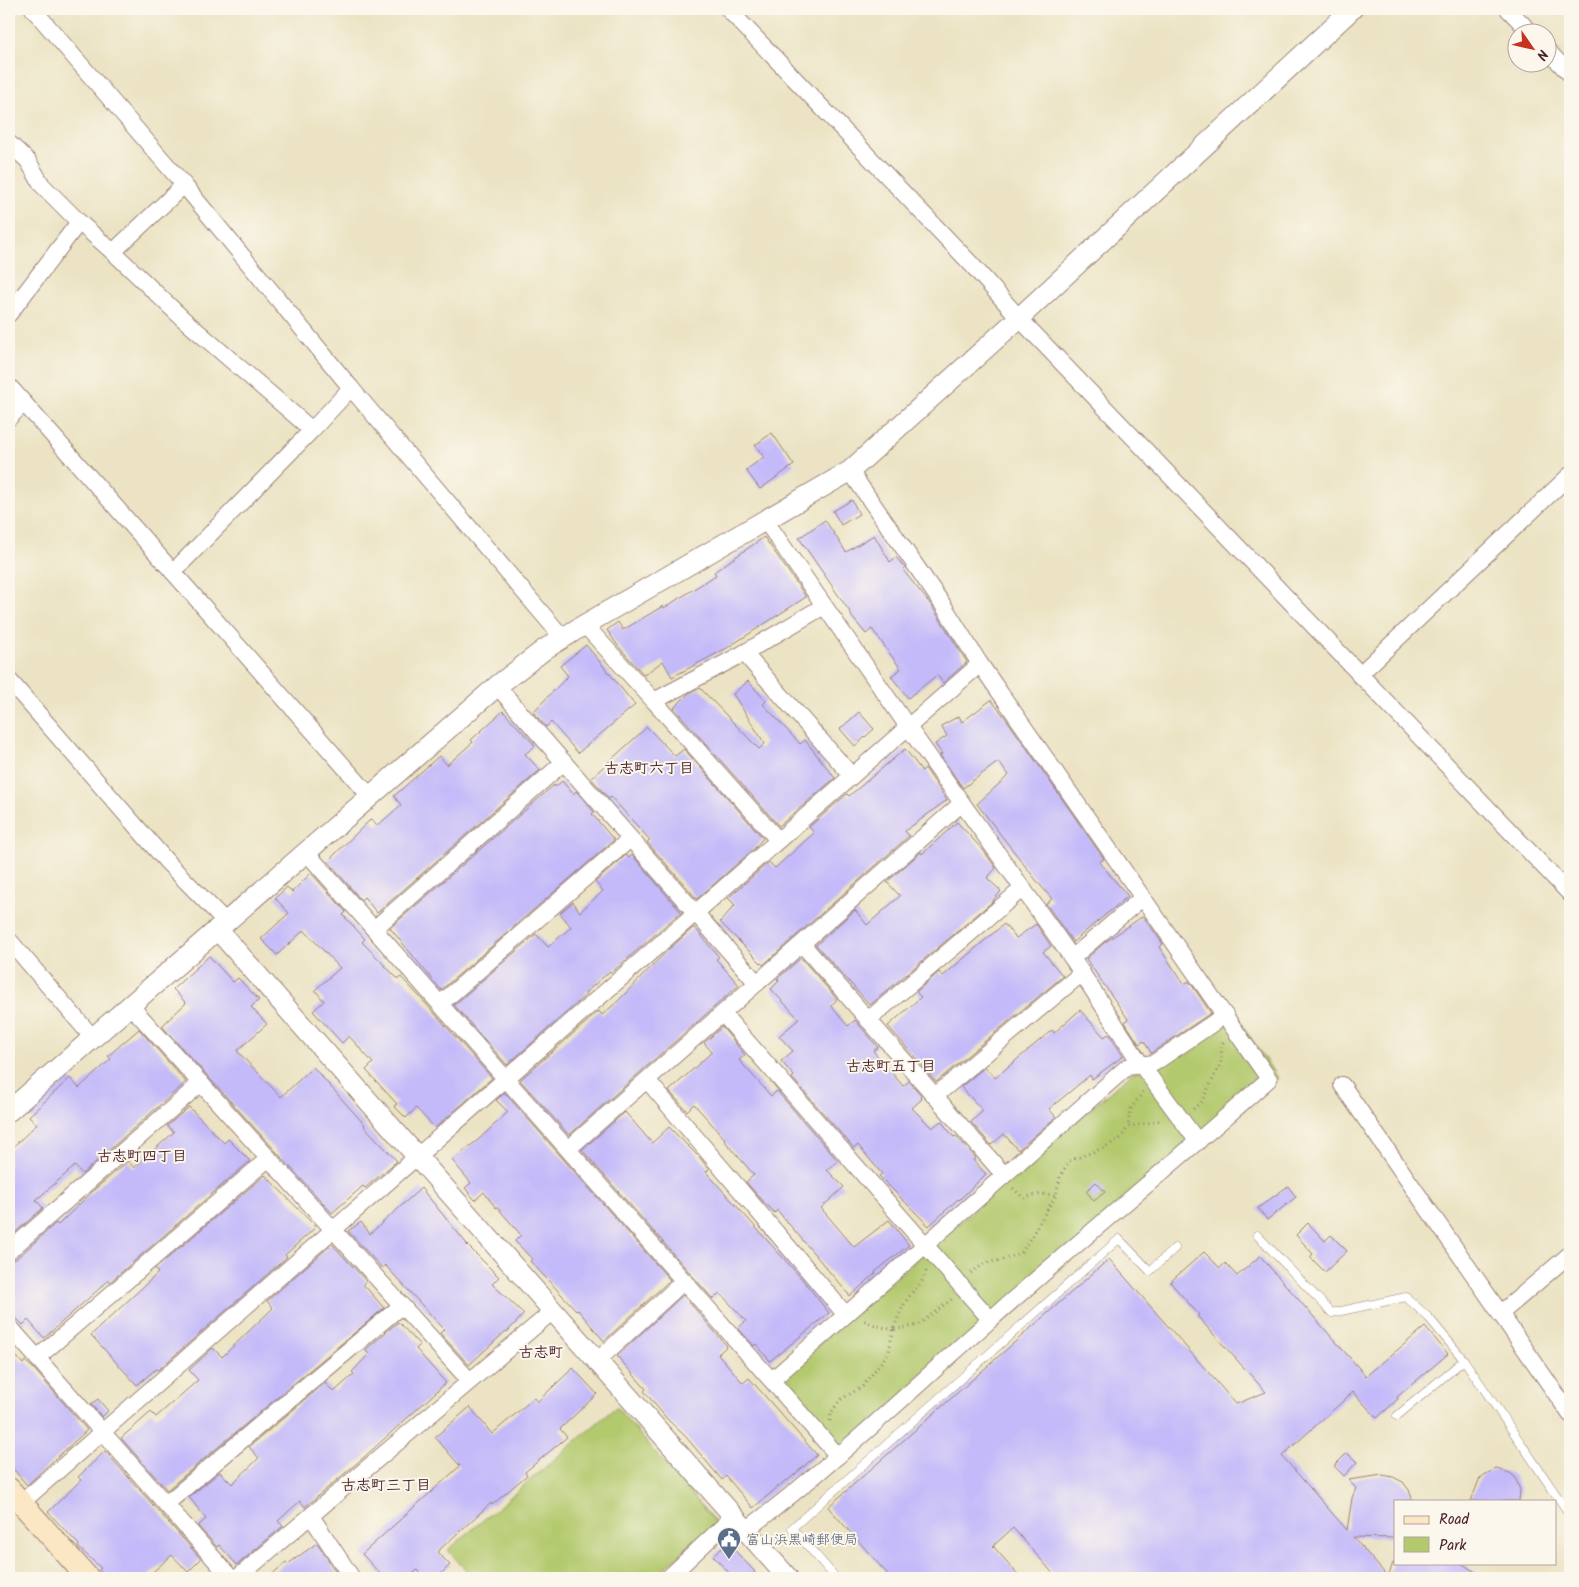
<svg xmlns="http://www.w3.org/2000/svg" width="1579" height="1587" viewBox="0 0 1579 1587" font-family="Kalam,'Klee One',sans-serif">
  <rect width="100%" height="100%" fill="#fbf7ec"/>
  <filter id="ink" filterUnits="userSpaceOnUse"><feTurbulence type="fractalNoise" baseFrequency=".02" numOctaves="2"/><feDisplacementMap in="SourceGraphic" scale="10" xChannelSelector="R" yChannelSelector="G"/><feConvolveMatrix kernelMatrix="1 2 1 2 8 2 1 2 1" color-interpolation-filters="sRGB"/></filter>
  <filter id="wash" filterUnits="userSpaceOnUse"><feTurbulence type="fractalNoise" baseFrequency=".0096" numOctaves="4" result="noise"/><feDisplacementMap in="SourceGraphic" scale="20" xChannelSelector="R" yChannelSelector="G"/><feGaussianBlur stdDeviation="1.12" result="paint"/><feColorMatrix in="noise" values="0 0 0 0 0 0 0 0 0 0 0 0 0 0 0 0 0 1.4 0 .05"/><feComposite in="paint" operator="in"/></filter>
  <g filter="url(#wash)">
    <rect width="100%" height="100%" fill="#ebe3c3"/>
    <g fill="#b3c96d" stroke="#7e744c">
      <path d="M1235,1014l43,65 -435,380 -68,-77 358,-310 22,-4z"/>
      <path d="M616,1407l100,116 -63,55h-180l-25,-28z"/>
    </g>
    <g id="blocks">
      <g fill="#c4baf9">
        <path d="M772,433l22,32 -34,24 -14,-19 18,-13 -9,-12z"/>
        <path d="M852,500l7,14 -18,11 -8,-14z"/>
        <path d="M825,520l21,32 28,-17 16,27 6,-5 7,9 2,2 -2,2 28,35 36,57 -24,21 -6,-8 -29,23 -17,-22 10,-7 -29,-40 -6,5 -15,-18 1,-1 -53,-77z"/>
        <path d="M764,537l42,60 -79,51 -55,29 -9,-16 -19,14 -26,-29 -11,-16 11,-8 5,8 40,-24 1,2 52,-33 -2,-3z"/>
        <path d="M586,645l49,60 -57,48 -27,-31 -5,5 -13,-15 35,-36 -8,-10z"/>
        <path d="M748,681l18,20 -3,3 37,40 5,-4 30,38 -56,48 -105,-118 14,-14 12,-6 59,61 6,-5 -32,-50z"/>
        <path d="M991,700l16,20 97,139 -5,3 29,34 -55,46 -27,-38 6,-5 -16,-19 -59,-76 32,-29 -11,-13 -35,26 -23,-33 2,-1 -7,-10 12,-8 -6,-10 18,-10 3,6z"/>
        <path d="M503,711l29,31 3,4 -10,8 15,16 -163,143 -13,-16 -3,3 -33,-39 43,-42 6,7 24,-21 -7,-9 45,-40 8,9 26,-23 -2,-2z"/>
        <path d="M859,712l15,17 -19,17 -15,-17z"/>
        <path d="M647,727l28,29 9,-7 79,89 -7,9 -59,52 -50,-57 3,-2 -39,-43 -2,2 -18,-21z"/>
        <path d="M905,749l17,22 3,-3 22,32 -42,31 4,5 -146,129 -43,-43 15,-17 -7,-7 41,-36 6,6 39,-35 -5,-6 38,-33 2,2z"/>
        <path d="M562,781l11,13 3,-3 18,21 -2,2 22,26 -173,150 -51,-62 164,-143 1,2z"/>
        <path d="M957,822l26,28 13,18 -9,10 14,13 -9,11 -122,103 -54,-60 39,-35 12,15 33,-29 -13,-14 34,-30 1,2z"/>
        <path d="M626,855l3,3 3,-3 49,57 -70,61 -1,-2 -25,22 1,2 -79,70 -53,-60 82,-71 12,13 23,-20 -11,-14 13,-11 7,10 23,-21 -8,-9z"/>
        <path d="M311,873l35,39 -3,3 22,24 -3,3 36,37 3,-2 19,20 72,81 -57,50 -19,-20 -10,10 -12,-12 3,-2 -31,-34 7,-7 -24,-27 -7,7 -29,-32 11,-10 -9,-11 25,-22 -36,-38 -27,25 -16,-16 28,-26 -14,-15 12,-11 5,5z"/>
        <path d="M1143,916l20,28 -4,3 25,37 5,-3 22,32 -60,40 -7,-12 -5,3 -14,-22 3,-3 -42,-60 18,-16z"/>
        <path d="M1004,924l12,14 20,-14 15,22 -8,6 20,24 -127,106 -48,-56 33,-29 -5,-5 23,-20 4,4z"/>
        <path d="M693,928h2l24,29 -3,2 23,26 -170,150 -49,-55 79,-69 3,4 16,-14 50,-51z"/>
        <path d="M209,956l24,26 5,-4 21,22 -8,7 16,17 -29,26v2l43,45 32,-30 52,58 -1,1 33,35 -32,27 -2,-2 -31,27 -170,-187 24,-23 -13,-14z"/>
        <path d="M801,958l36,41 -6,7 17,20 7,-6 23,27 -5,4 30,35 6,-5 12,14 -1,2 2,2 -10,9 20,20 9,-7 13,16 2,-1 20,22 -3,2 13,14 -27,26 -1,-1 -29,27 -50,-50 3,-2 -24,-29 -4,3 -62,-70 2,-2 -13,-15 12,-10 -14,-15 20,-17 -28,-30 8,-8 -2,-2z"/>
        <path d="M1080,1010l24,27 5,-3 14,22 -31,23 -2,-4 -41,34 7,8 -38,33 -14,-16 -13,11 -20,-23 12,-11 -22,-24 24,-20 10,11 57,-48 2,3z"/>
        <path d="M722,1027l23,28 -6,5 32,36 6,-5 61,70 -11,9 17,17 -23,21 33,39 35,-27 20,25 -34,27 1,1 -26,23 -73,-86 -2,3 -10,-9 -19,-22 8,-7 -30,-35 1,-1 -31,-35 -7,7 -18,-20 43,-39 -8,-9z"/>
        <path d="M139,1029l47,53 -104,92 -7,-8 -39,34 7,8 -34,30v-87l28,-27 -8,-8 41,-38 9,10 32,-29 -3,-3z"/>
        <path d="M505,1093l165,187 -66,61 -26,-31 -1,1 -47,-50 2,-2 -17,-18 6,-6 -24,-28 -1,1 -12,-16 -9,8 -10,-12 6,-5 -19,-23 26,-20 30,-28 -12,-12z"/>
        <path d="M189,1107l35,36 4,-4 22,22 -140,121 -1,-2 -65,58 -16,-18 -5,5 -14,-14v-50l7,-2 40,-36 2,2 37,-36 33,-28 6,7 40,-36 -7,-6z"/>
        <path d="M625,1112l27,31 17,-16 31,31 9,11 -3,3 96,107 27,34 -59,48 -14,-17 -2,2 -16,-18 8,-7 -26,-28 -7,6 -131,-149z"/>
        <path d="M265,1175l51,52 -31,28 2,2 -129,113 -2,-1 -19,16 -46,-50 67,-62 -3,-4z"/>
        <path d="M1096,1182l9,10 -11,9 -8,-10z"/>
        <path d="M1288,1186l8,11 -29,23 -9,-12z"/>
        <path d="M421,1188l46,56h-1l33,33 -7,7 32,30 -17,18 -1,-1 -37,34 -29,-32 4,-4 -59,-64 -3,3 -34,-37 13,-9 9,12z"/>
        <path d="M1308,1223l17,18 6,-6 16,16 -22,21 -15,-15 3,-3 -17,-19z"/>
        <path d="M332,1244l34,37 -3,3 21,24 -217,182 -46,-52 30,-26 5,5 42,-37 -9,-10 24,-22 9,9 51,-49 -6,-7z"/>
        <path d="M1204,1252l16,16 5,-5 12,13 23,-20 106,120 59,-49 23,27 -51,43 1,2 -21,19 -24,-26 -71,64 65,74 5,-32 4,-10 -8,-8 35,-5 10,2 10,5 6,8 4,11h-18v37l-42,-1 35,40 5,-14h68l24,15h-428l-44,-50 -20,18 28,32h-130l-63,-71 281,-248 127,145 30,-12 -69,-76 2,-1 -29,-33z"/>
        <path d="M683,1295l44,51 -9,8 25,29 6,-5 68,77 -30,26 -1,-1 -33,28 -27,-32 -4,4 -36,-43 -19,-18 -23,-28 2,-2 -29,-33z"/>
        <path d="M398,1322l22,23 -4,4 30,34 -83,75 -58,49 -5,-6 -22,20 5,5 -46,39 -18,-20 -2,2 -19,-21 8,-7 -17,-22 31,-25 12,12 27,-26 -10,-11 76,-64 9,9 20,-18 -2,-2 17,-18 -4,-4z"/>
        <path d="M9,1348l14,16 2,-3 8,7 54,62 -60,55 -18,-21z"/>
        <path d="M573,1368l24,26 -37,35 7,8 -42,35 2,3 -35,30 -1,-2 -54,49 13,13 -13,13h-12l-8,-8 -9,8h-24l-22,-24 98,-88 -25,-29 35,-30 22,27 42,-36 3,4z"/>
        <path d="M98,1399l10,12 -6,6 -11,-13z"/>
        <path d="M105,1451l96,108 -13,13 -16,-17 -26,23h-40l-7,-8 2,-2 -23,-21 1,-2 -31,-33 33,-32 -3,-3z"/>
        <path d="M1347,1453l10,9 -13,14 -10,-10z"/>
        <path d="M1496,1469l14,4 5,4 5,13 -1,11h-48l8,-21 5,-5z"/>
        <path d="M317,1543l23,35h-72l18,-16 2,2z"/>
        <path d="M728,1543l27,29 -8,6h-13l-21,-22z"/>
      </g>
    </g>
  </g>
  <g filter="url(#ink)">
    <use href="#blocks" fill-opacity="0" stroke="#9a8177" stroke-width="1"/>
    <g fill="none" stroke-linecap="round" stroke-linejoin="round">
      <g stroke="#9a8177" stroke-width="9">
        <g id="service">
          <path d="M1257,1235l75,78 74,-16 23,21 35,42 106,155"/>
          <path d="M1397,1416l67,-56"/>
          <path d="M836,1578l-44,-50 327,-289 31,32 25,-23"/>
        </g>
      </g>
      <g stroke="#9a8177" stroke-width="18">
        <g id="minor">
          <path d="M728,9l245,257 46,52 551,576"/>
          <path d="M1508,9l22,23"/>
          <path d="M1546,49l24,25"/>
          <path d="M9,143l19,18 14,24 37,37 34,30 71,-67 -151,-176"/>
          <path d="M113,252l69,66 130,112 39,-42 -167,-203"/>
          <path d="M9,314l70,-92"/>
          <path d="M9,386l15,17 -15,15"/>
          <path d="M351,388l212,250"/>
          <path d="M24,403l149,169 139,-142"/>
          <path d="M765,520l143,207 164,231 70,-60"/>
          <path d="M173,572l197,224"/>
          <path d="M824,606l-80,47 108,123"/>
          <path d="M584,624l70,77"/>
          <path d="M744,653l-90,48 124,139"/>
          <path d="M1359,675l211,-200"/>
          <path d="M9,680l159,183 58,59"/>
          <path d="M497,686l260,297"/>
          <path d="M306,852l532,604"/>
          <path d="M374,929l190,-167"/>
          <path d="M9,940l84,98"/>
          <path d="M802,944l202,231"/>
          <path d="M1072,958l70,108 56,76"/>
          <path d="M440,1004l190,-165"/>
          <path d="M130,1005l340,376"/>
          <path d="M723,1014l267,305"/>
          <path d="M868,1020l155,-132"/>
          <path d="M647,1080l199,235"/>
          <path d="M1342,1085l228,329"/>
          <path d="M935,1096l147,-123"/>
          <path d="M568,1149l394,-346"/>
          <path d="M9,1251l192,-168"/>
          <path d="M1500,1314l70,-60"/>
          <path d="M9,1326l222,252"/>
          <path d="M37,1358l232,-200"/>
          <path d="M597,1361l87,-80"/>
          <path d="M772,1380l355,-313 27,-4 71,-48"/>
          <path d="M21,1503l959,-839"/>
          <path d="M166,1504l235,-198"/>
          <path d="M311,1516l41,62"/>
          <path d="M746,1530c86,-64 163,-138 243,-209 92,-82 188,-160 280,-242l-289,-415 -37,-59 -93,-134"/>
          <path d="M237,1578l316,-267"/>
          <path d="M668,1578l66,-62"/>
        </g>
      </g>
      <g stroke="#9a8177" stroke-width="22">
        <g id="tertiary">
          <path d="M217,929l571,649"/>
          <path d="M9,1111l488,-425 48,-37 34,-21 271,-157 169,-153 333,-309"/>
        </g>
      </g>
      <g stroke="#9a8177" stroke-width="24">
        <path id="secondary" d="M9,1489l79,89"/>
      </g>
      <g stroke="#9a8177" stroke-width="3" stroke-dasharray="1 4" stroke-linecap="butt">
        <path d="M1143,1092l-13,18 -2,17 34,-7"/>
        <path d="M1193,1109l9,-8 19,-38 1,-19 2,-4"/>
        <path d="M1013,1188l10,10 19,-4 14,1 4,-18 9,-16 34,-13 18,-10 7,-11"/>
        <path d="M926,1271c-4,14 -6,12 -15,23 -8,10 -13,23 -18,36l25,-5 34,-26"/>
        <path d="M971,1273l14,-10 21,-4 16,-7 34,-57"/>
        <path d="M830,1421l1,-8 9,-13 23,-14 26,-34 4,-22 -18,-5 -12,-5"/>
      </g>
      <use href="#service" stroke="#fff" stroke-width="8"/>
      <use href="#minor" stroke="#fff" stroke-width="16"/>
      <use href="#tertiary" stroke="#fff" stroke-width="20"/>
      <use href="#secondary" stroke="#fbe7c3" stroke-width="22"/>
    </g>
  </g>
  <defs>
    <g id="civic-pin" transform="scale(1.25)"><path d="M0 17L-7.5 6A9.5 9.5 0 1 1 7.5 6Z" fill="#5c6f8a" stroke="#fbf7ec"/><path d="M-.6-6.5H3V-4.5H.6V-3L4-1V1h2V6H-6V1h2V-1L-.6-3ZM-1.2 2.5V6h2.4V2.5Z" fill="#fff"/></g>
  </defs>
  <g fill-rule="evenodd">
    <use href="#civic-pin" x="729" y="1539"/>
  </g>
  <g text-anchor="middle" stroke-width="4" stroke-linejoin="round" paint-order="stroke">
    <g font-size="14" fill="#4e5e75" stroke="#fbf7ec" text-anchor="start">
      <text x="746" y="1544">富山浜黒崎郵便局</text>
    </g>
    <g font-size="15" font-weight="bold" fill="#4a1f2b" stroke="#fbf7ec">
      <text x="649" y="773">古志町六丁目</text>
      <text x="891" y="1071">古志町五丁目</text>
      <text x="142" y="1161">古志町四丁目</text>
      <text x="541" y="1357">古志町</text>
      <text x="386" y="1490">古志町三丁目</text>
    </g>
  </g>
  <rect width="1579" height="1587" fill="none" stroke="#fbf7ec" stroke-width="30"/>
  <rect x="1394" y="1500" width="162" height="65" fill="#fbf7ec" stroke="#b4a19f"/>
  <rect x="1404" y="1516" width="25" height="8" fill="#fbe7c3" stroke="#b4a19f"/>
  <text x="1439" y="1524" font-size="15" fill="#4a1f2b">Road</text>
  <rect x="1404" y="1537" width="25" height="15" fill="#b3c96d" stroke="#b4a19f"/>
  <text x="1439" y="1550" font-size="15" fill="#4a1f2b">Park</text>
  <g transform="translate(1532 48) rotate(124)"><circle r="24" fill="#fbf7ec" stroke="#b4a19f"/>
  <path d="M0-4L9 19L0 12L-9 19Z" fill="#c8321e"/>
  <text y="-8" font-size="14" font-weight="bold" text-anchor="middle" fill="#4a1f2b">N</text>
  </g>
</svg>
